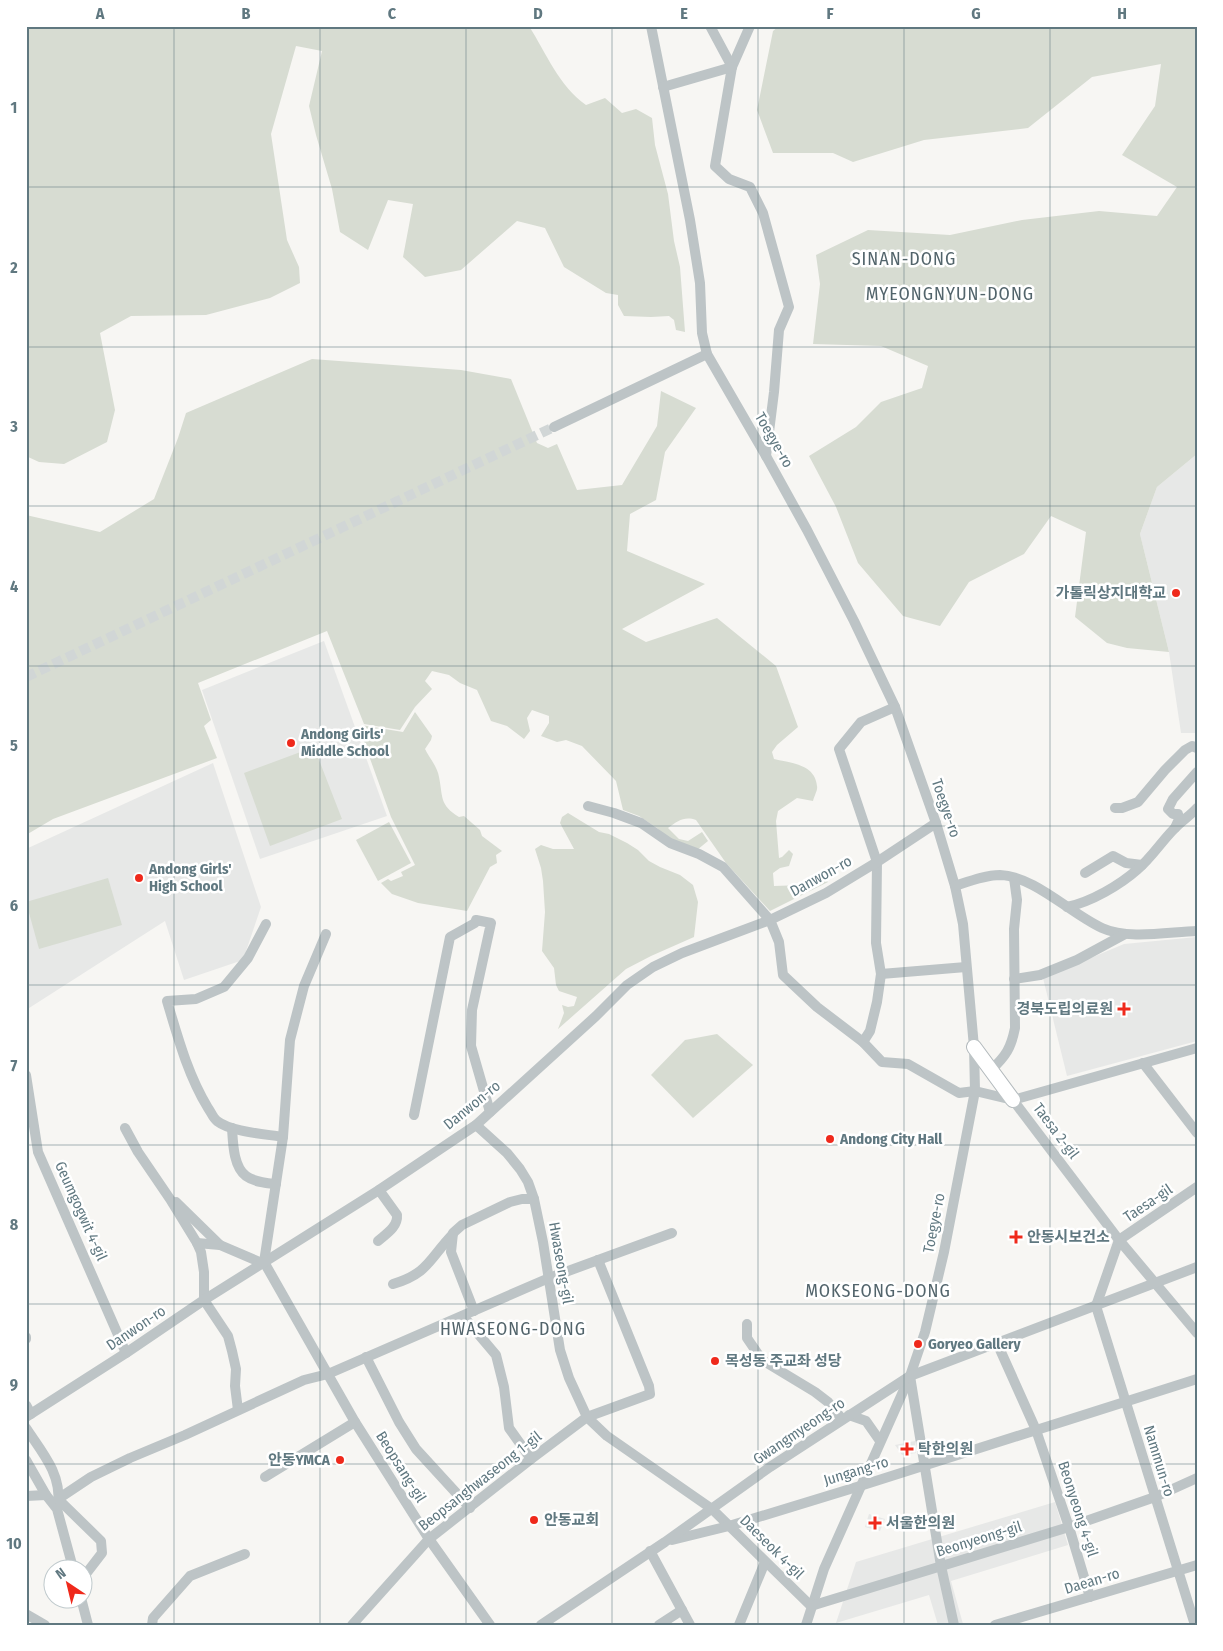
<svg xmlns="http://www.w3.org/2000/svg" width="1223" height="1651" viewBox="0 0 1223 1651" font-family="'Fira Sans Condensed','Noto Sans KR',sans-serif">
  <rect width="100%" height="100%" fill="#f7f6f3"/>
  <g fill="#e7e8e7">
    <path d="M1197,454v279h-16l-12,-81 -29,-118 17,-47z"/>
    <path d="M324,641l63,175 -127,43 -58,-169z"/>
    <path d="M213,763l48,144 -18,53 -59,20 -19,-59 -139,89v-161z"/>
    <path d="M1197,937v104l-130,35 -24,-98 81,-34z"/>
    <path d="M915,1441l1,12 -14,2 -7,-10z"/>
    <path d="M1055,1502l13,43 -117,36 12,43 -25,1 -9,-30 -93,28 20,-61z"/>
    <path d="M869,1514l16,5 -5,12 -15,-4z"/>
  </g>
  <g fill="#d7dcd2">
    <path d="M26,26h503c17,27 30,60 57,79l19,-7 17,15 14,-4 16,9 3,27 13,49 6,47 6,26 5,65 -9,-2 -2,-10 -5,-4 -18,1 -27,-1 -6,-11v-10l-12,-2 -42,-26 -19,-39 -28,-7 -56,49 -36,7 -22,-20 10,-53 -25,-4 -20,50 -28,-18 -8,-43 -16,-54 -7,-29 13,-55 -26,-5 -25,88 16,106 12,27 1,16 -30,15 -64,17 -75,1 -31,17 15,77 -8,32 -43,22 -25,-2 -13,-6z"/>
    <path d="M779,26h418v428l-40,33 -17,47 29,118 -42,-4 -20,-5 -32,-26 11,-85 -35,-16 -27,38 -55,28 -29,44 -37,-10 -45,-53 -22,-56 -27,-51 47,-29 25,-25 41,-14 6,-22 -47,-20 -68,-2 7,-60 -4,-29 52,-25 82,5 72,-15 77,-9 58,5 20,-29 -55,-32 33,-49 6,-42 -69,13 -64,51 -104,12 -71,22 -20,-9h-60l-16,-43 16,-79z"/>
    <path d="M312,359l149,11 50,9 26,64 11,5 9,-4 20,46 45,-5 35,-59 4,-35 35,17 -31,44 -9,48 -26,14 -3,37 78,33 -83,45 24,13 71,-24 59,48 22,61 -21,18 -5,7 2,7c17,4 41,5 43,27 1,4 -3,10 -4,15l-16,-3 -19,13 -2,10 3,37 3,-1 7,-7 4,4 -4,12 -9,2 -7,5 1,13 29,-1 23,-5 2,2 -58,29 -44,-48 -30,-43c-12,-4 -18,1 -28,8l11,11 9,2 14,-9 6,9 -11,9 -25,-9 -15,-13 -18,-12 -16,-6 -7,-29 -34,-35 -16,-6 -9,2 -16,-6 8,-13v-7l-17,-6 -5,8 3,13 -6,8 -17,-13 -16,-5 -14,-31 -17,-7 -11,-8 -17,-4 -7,10 7,8 -17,18 -15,23 -36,-6 -37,-93 -129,52 13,37 -7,6 13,32 -164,61 -27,16v-320l74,17 54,-33 24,-61 8,-25z"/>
    <path d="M415,712l17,24 -1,4 -6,9c4,8 13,19 14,28 4,19 0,28 20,40l5,-1 16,14 2,6 20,15 -6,4 1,8 -7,4 -23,44 -49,-8 -26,-9 -11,-11 7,-4 3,2 12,-5 -2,-4 14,-7 -24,-48 -32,-89 2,-3 42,7z"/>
    <path d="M314,747l28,72 -72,27 -26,-73z"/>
    <path d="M568,813l31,19 10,2 18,9 11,7 11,11 11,6 20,8 13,10 5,17 -4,35 -43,19 -25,13 -68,60 6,-16 -2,-8 6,2 6,-1 3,-9 -18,-6 -3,-6 -2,-17 -12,-17 3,-39 -2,-31 -2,-13 -6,-19 6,-4 12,4h21l-14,-26 2,-6z"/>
    <path d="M389,822l22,41 -33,18 -22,-41z"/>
    <path d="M108,878l14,47 -83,24 -13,-47z"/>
    <path d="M717,1034l36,31 -60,53 -42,-43 34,-35z"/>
  </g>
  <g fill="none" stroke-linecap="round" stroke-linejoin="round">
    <path stroke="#d1d6d6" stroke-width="10" stroke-dasharray="10 5" stroke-linecap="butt" d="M26,677l528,-250"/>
    <g stroke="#b2b9bc" stroke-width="16">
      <path id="major" d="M974,1047l39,53"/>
    </g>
    <g stroke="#bdc4c6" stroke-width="10">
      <path d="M651,26l39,194 10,63 2,50 5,21 59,102 41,74 47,91 41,86 41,116 19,63 8,38 11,123 1,44 -31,161 -19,80 -15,44 -86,193 -18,56"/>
      <path d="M710,26l22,41"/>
      <path d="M750,26l-18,41 -17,99 14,13 21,8 13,26 26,94 -10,23 -5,62 -8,64"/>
      <path d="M663,87l69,-20"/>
      <path d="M554,427l153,-73"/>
      <path d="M588,806l26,7 27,10 29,20 29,11 24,13 47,53 9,22 4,33 34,32 46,35 19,20 26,2 51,29 16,-2 38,9 184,-52"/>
      <path d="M1115,808h7l16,-6 27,-32 20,-20 7,-4 5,2"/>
      <path d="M1175,828l4,-9 -1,-5h-5l-5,-5 5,-10 24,-27"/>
      <path d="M1085,873l28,-17 13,7 16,2"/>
      <path d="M955,886c15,-5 30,-11 45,-11 34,1 71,39 102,53 26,12 66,4 95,3"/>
      <path d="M1067,907c24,-5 53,-22 71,-38 13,-11 24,-28 36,-40 7,-8 16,-13 23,-21"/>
      <path d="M266,924l-18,34 -24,29 -28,12 -29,2c11,37 21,74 41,107 3,4 5,10 9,13 14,11 48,13 66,16"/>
      <path d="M326,934l-22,52 -14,54 -7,97 -19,125 91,160 74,117 61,86"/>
      <path d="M881,974l85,-7"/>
      <path d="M1014,979l26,-4 37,-15 48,-26"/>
      <path d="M863,1042l7,-11 7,-29 4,-28 -5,-31 1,-81 -38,-113 22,-27 34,-15"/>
      <path d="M1143,1063l54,70"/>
      <path d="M991,1070c15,-14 20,-22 24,-42l-1,-99 3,-29 -3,-22"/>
      <path d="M26,1075l12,77 88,201"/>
      <path d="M1013,1100l106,140 78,93"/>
      <path d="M414,1115l36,-178 25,-14 1,-3 15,3 -19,87 -1,36 19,66"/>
      <path d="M476,1125l31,28 13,16 8,13 6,17 9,43 17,108 9,28 18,39 20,19 105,73 99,97 258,-79 86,-30 42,-19"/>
      <path d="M125,1128l13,24 32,47 27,44 4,9 3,20v28l24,36 4,15 4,18 -1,17 3,24"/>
      <path d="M232,1128c1,14 1,38 14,48 8,6 20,7 30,8"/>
      <path d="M176,1202l44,43"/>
      <path d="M1119,1240l78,-53"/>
      <path d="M378,1241c8,-7 20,-14 19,-26l-18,-25"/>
      <path d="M197,1243l23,2 42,18"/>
      <path d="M393,1284c36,-11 36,-25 60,-50"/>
      <path d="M1096,1306l99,319"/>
      <path d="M1096,1306l23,-66"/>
      <path d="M474,1311l-23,-59 2,-19 9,-8 48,-23 12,-3h12"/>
      <path d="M463,1316l33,39 8,32 5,41 22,31"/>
      <path d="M747,1324v14l15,22 53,32 13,10 14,17"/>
      <path d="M26,1337v2"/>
      <path d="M997,1343l39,87 33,97 21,70"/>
      <path d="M366,1357l33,65 17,27 54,59"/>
      <path d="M910,1376l31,190 13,59"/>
      <path d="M26,1405l5,9"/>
      <path d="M849,1415l17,6 14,20"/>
      <path d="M26,1417l100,-64 78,-53 175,-110 97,-65 120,-109 31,-31 26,-18 29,-14 88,-33 56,-27 51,-31 59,-39"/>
      <path d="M26,1428c15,23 36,46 32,76"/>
      <path d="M26,1460l20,35 11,14 16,59"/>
      <path d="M265,1477l90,-55"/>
      <path d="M26,1496l20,-1"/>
      <path d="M672,1540l57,-14 131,-40 337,-107"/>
      <path d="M650,1551l40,74"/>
      <path d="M82,1579l20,-26 -1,-12 -43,-42 33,-22 39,-19 55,-23 119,-55 24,-6 221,-96 123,-45"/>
      <path d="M81,1598l7,27"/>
      <path d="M26,1614l19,11"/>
      <path d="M152,1625l1,-7 37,-42 55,-22"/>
      <path d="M352,1625l77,-86 102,-80 56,-42 63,-23 -1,-8 -51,-126"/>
      <path d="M541,1625l124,-83 105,-75 140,-91 287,-109"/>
      <path d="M659,1625l23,-15"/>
      <path d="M739,1625l26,-63"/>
      <path d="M995,1625l202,-60"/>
    </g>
    <use href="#major" stroke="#fff" stroke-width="14"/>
  </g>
  <path fill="none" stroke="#607880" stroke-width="1" stroke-opacity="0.55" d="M174,26v1599M320,26v1599M466,26v1599M612,26v1599M758,26v1599M904,26v1599M1050,26v1599M26,187h1171M26,347h1171M26,506h1171M26,666h1171M26,826h1171M26,985h1171M26,1145h1171M26,1304h1171M26,1464h1171"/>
  <g fill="#ef291b" stroke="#fff" stroke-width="2">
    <circle cx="1176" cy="593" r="5"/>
    <circle cx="291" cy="743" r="5"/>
    <circle cx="139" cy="878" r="5"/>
    <path d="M1121.5 1001.5h5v5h5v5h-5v5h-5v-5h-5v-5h5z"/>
    <circle cx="830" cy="1139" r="5"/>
    <path d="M1013.5 1229.5h5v5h5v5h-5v5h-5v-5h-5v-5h5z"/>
    <circle cx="918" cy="1344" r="5"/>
    <circle cx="715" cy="1361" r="5"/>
    <path d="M904.5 1441.5h5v5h5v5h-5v5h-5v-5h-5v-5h5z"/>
    <circle cx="340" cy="1460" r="5"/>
    <circle cx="534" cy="1520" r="5"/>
    <path d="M872.5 1515.5h5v5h5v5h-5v5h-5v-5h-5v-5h5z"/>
  </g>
  <g text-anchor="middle" stroke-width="5" stroke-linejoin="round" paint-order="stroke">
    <g font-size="15" fill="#607880" stroke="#fff">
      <text transform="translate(774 440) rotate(60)" y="5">Toegye-ro</text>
      <text transform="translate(946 808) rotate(71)" y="5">Toegye-ro</text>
      <text transform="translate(821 876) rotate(-29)" y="5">Danwon-ro</text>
      <text transform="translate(472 1105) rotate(-39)" y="5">Danwon-ro</text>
      <text transform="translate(1056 1131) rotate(53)" y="5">Taesa 2-gil</text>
      <text transform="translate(1148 1203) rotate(-34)" y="5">Taesa-gil</text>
      <text transform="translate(81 1211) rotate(66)" y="5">Geumgogwit 4-gil</text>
      <text transform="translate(934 1223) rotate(-79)" y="5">Toegye-ro</text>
      <text transform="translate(561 1263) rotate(80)" y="5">Hwaseong-gil</text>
      <text transform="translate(136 1328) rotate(-34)" y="5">Danwon-ro</text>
      <text transform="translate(799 1431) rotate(-34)" y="5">Gwangmyeong-ro</text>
      <text transform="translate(1159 1461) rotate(73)" y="5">Nammun-ro</text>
      <text transform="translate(401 1467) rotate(58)" y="5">Beopsang-gil</text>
      <text transform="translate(856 1471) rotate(-17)" y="5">Jungang-ro</text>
      <text transform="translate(480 1481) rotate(-38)" y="5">Beopsanghwaseong 1-gil</text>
      <text transform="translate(1078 1509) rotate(72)" y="5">Beonyeong 4-gil</text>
      <text transform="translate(979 1539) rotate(-17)" y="5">Beonyeong-gil</text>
      <text transform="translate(772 1547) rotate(45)" y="5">Daeseok 4-gil</text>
      <text transform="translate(1092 1581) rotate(-17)" y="5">Daean-ro</text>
    </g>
    <g font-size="15" font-weight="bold" fill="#607880" stroke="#fff" text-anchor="start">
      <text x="1166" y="598" text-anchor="end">가톨릭상지대학교</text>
      <text x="301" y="739">Andong Girls'<tspan x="301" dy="17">Middle School</tspan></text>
      <text x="149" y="874">Andong Girls'<tspan x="149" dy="17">High School</tspan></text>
      <text x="1113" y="1014" text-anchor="end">경북도립의료원</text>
      <text x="840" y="1144">Andong City Hall</text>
      <text x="1027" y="1242">안동시보건소</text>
      <text x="928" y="1349">Goryeo Gallery</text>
      <text x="725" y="1366">목성동 주교좌 성당</text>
      <text x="918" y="1454">탁한의원</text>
      <text x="330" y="1465" text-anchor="end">안동YMCA</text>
      <text x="544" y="1525">안동교회</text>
      <text x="886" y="1528">서울한의원</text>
    </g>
    <g font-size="18" letter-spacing="1" fill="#52646b" stroke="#fff">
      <text x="904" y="265">SINAN-DONG</text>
      <text x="950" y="300">MYEONGNYUN-DONG</text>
      <text x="878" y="1297">MOKSEONG-DONG</text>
      <text x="513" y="1335">HWASEONG-DONG</text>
    </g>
  </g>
  <rect width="1223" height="1651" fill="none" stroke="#ffffff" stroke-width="55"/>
  <g transform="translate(68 1584) rotate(325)"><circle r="24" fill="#ffffff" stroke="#bfc9cc"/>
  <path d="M0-4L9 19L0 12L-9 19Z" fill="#ef291b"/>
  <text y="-8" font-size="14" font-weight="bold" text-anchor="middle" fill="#607880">N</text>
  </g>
  <rect x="28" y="28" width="1168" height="1596" fill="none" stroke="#607880" stroke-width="2"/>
  <g font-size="16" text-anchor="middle" font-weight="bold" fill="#607880">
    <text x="100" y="19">A</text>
    <text x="246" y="19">B</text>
    <text x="392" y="19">C</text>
    <text x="538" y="19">D</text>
    <text x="684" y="19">E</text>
    <text x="830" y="19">F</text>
    <text x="976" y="19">G</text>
    <text x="1122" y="19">H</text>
    <text x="14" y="113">1</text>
    <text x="14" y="273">2</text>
    <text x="14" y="432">3</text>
    <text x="14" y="592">4</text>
    <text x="14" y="751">5</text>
    <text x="14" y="911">6</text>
    <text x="14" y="1071">7</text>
    <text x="14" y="1230">8</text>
    <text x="14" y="1390">9</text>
    <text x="14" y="1549">10</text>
  </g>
</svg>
